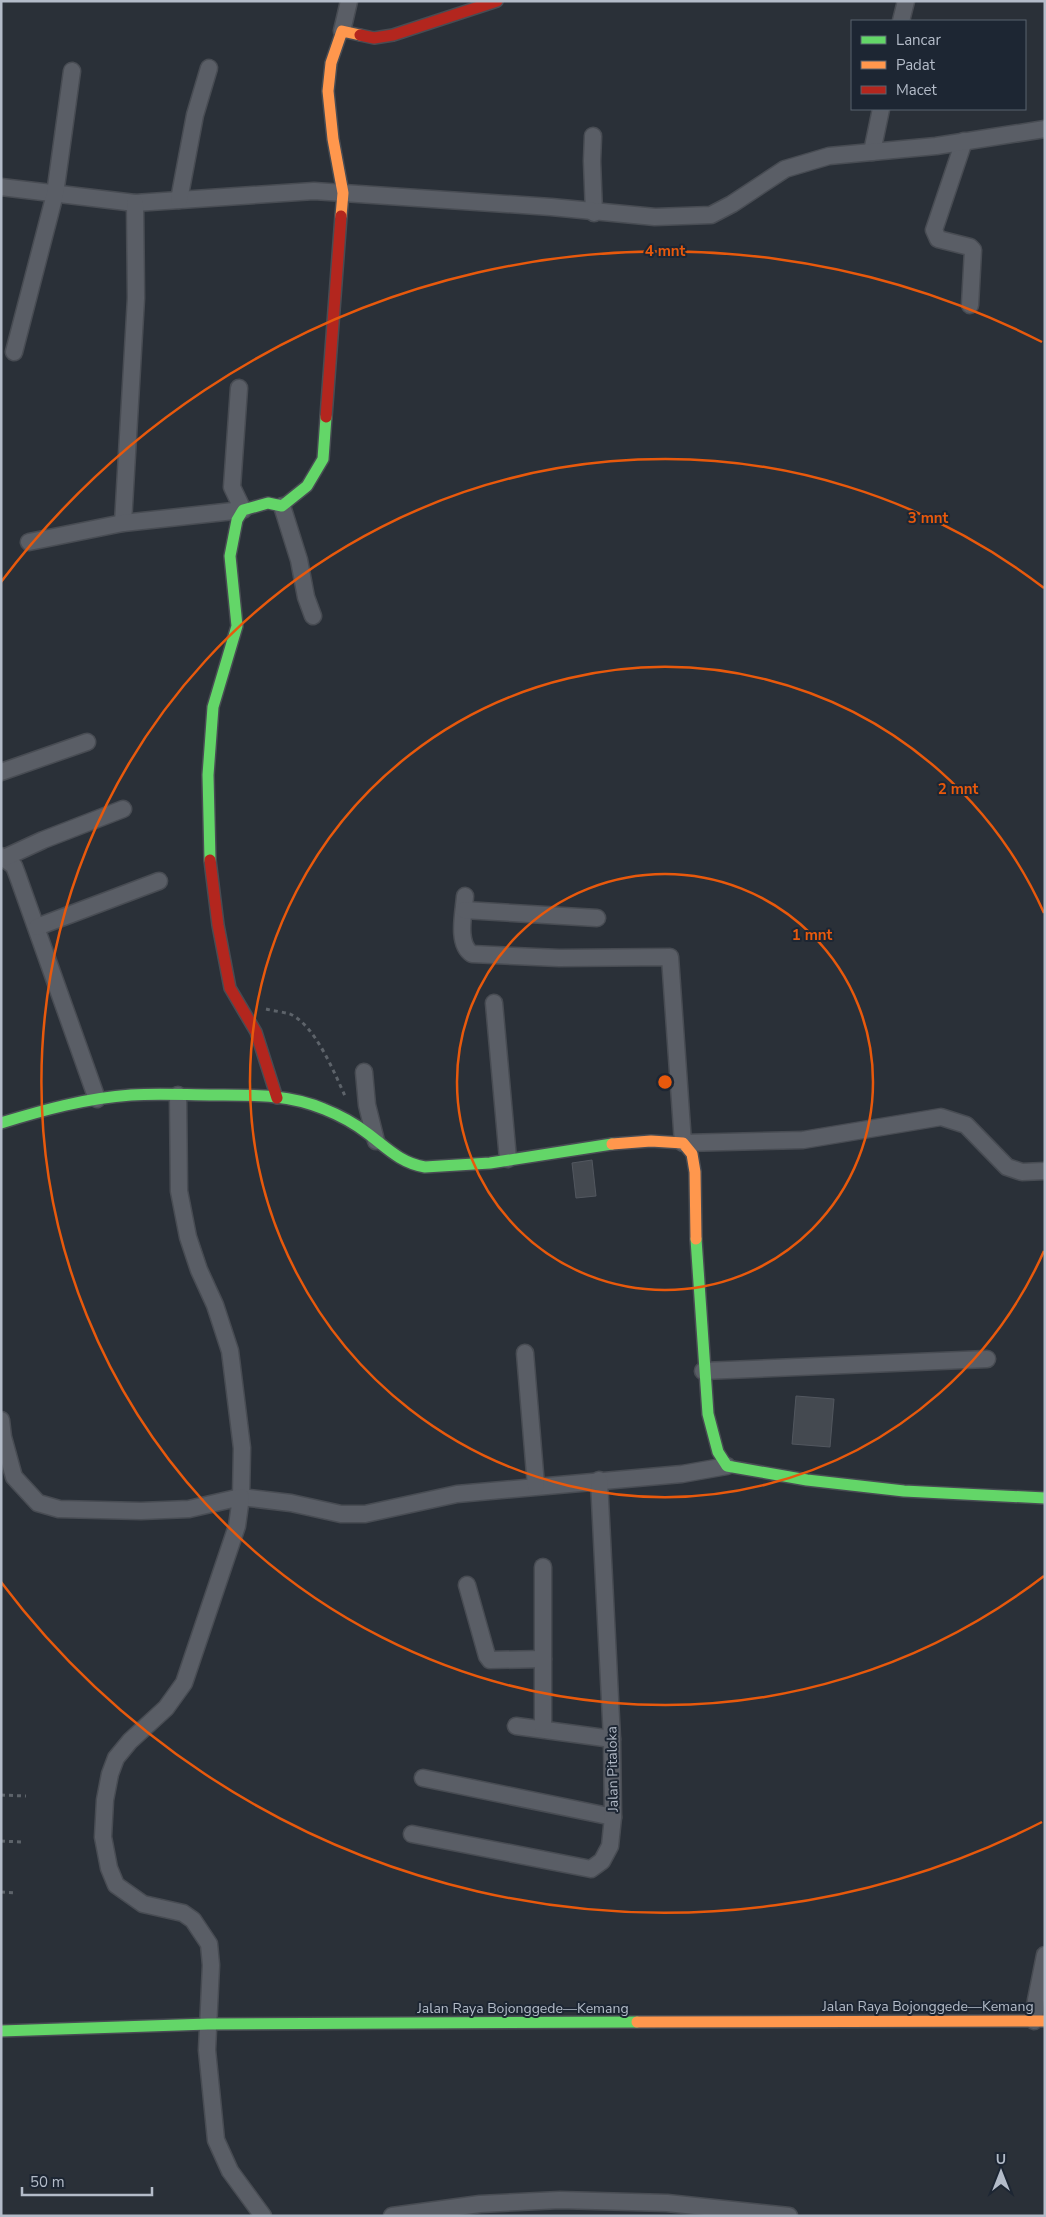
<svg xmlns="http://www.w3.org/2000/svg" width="1046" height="2217" viewBox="0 0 1046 2217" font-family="'Nunito Sans',sans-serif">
  <rect width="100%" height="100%" fill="#2a3038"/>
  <g fill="#444950" stroke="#52575f">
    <path d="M592,1160l4,36 -20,2 -4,-35z"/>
    <path d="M796,1396l38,3 -4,48 -38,-3z"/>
  </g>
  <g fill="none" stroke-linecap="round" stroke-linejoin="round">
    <g stroke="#484c53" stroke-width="19">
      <g id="street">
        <path d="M901,21l5,-20"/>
        <path d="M342,31l7,-30"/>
        <path d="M593,136l-1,25 2,52"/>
        <path d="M964,141l-30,89 4,9 32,8 3,3 -3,55"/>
        <path d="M872,152l9,-43"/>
        <path d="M1,187l134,16 179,-12 237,16 104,10 56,-2 21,-11 53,-35 44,-13 107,-10 109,-17"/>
        <path d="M179,200l16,-85 14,-47"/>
        <path d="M14,352l41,-158 17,-123"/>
        <path d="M282,506l17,54 7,37 7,19"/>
        <path d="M123,523l13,-225 -1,-95"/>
        <path d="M29,542l94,-19 120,-13 -11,-23 7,-99"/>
        <path d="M1,772l86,-30"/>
        <path d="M1,856l13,10 3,8 80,225"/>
        <path d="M4,858l39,-18 80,-31"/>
        <path d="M465,896c-1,16 -9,48 7,58l87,4 111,-1 13,186 120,-3 138,-23 25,8 41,42 15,5 23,-1"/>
        <path d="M464,910l133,8"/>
        <path d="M37,927l122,-46"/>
        <path d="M494,1003l14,156"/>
        <path d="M364,1072l3,33 9,36"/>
        <path d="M178,1095l1,96 9,46 11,33 16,35 15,46 12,97 -1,49 50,6 50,11h24l92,-20 225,-20 45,-8"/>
        <path d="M525,1353l11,133"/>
        <path d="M703,1371l284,-12"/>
        <path d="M1,1420l2,17 11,40 24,26 21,6 82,2 48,-2 52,-12 -4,29 -53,157 -18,25 -36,33 -14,17 -6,16 -5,26 -2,37 6,31 7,17 27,19 40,9 10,7 16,24 2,21 -4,85 9,90 14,31 33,45"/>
        <path d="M467,1585l20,71 3,4 53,-1"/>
        <path d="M516,1726l96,13"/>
        <path d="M543,1729v-162"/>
        <path d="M423,1778l190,39"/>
        <path d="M412,1834l179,35 11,-8 8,-15 3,-29 -1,-78 -13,-259"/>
        <path d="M1034,2021l2,-21 9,-45"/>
        <path d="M392,2216l88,-12 80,-4 107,3 122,13"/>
      </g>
    </g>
    <g stroke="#484c53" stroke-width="14">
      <g id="fast">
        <path d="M210,860l-2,-85 5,-68 24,-81 -7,-70 7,-36 6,-10 25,-7 14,3 25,-20 16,-27 3,-42"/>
        <path d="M1,1123c42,-13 86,-25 130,-28 28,-2 56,0 84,0 37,0 74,-1 109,14 15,6 30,14 43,24 19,14 33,30 58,34l65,-4 122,-19"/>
        <path d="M696,1239l12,175 10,38 9,14 80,14 97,11 141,7"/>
        <path d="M1,2031l207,-7 429,-2"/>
      </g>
    </g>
    <g stroke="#484c53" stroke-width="14">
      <g id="slow">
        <path d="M341,216l2,-23 -10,-54 -5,-48 3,-28 11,-32 18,4"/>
        <path d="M612,1144l39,-3 32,2 9,11 3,18 1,67"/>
        <path d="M637,2022l408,-1"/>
      </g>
    </g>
    <g stroke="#484c53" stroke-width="14">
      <g id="jam">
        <path d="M360,35l14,3 19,-3 104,-34"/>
        <path d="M326,417l15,-201"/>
        <path d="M210,860l8,65 12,63 26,44 21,66"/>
      </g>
    </g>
    <g stroke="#5d636a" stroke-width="3" stroke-dasharray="4 4" stroke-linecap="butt">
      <path d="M266,1009c8,2 17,3 24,5 25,11 44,58 55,82"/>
      <path d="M1,1795l25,1"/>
      <path d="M1,1841l21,1"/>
      <path d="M1,1892l16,1"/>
    </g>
    <use href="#street" stroke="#5a5e66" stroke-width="16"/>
    <use href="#fast" stroke="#63d668" stroke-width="11"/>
    <use href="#slow" stroke="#ff974d" stroke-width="11"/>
    <use href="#jam" stroke="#b3261e" stroke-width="11"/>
  </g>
  <g fill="none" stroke="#e8590c" stroke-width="2.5">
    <circle cx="665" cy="1082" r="208"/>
    <path d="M1044 1251A415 415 0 1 1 1044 913"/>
    <path d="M1044 1576A623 623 0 1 1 1044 588"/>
    <path d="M1042 1822A831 831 0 0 1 1 1582M1 582A831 831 0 0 1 1042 342"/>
  </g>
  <g text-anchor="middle" stroke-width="4" stroke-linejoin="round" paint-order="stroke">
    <g font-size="14" fill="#b4bcc9" stroke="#1d2633">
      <text transform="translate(612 1769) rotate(-91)" y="5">Jalan Pitaloka</text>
      <text x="928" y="2011">Jalan Raya Bojonggede—Kemang</text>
      <text x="523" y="2013">Jalan Raya Bojonggede—Kemang</text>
    </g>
  </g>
  <circle cx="665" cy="1082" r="8" fill="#e8590c" stroke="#1d2633" stroke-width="2.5"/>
  <g font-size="15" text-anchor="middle" font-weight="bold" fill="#e8590c" stroke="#1d2633" stroke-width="4" stroke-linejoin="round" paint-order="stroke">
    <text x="665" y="256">4 mnt</text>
    <text x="928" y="523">3 mnt</text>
    <text x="958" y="794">2 mnt</text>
    <text x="812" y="940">1 mnt</text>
  </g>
  <rect width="1046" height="2217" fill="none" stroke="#b4bcc9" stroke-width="5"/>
  <rect x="851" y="20" width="175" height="90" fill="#1d2633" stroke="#59626f"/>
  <rect x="861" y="36" width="25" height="8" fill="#63d668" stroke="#59626f"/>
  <text x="896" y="45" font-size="15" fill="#b4bcc9">Lancar</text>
  <rect x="861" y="61" width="25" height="8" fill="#ff974d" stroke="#59626f"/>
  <text x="896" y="70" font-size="15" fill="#b4bcc9">Padat</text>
  <rect x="861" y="86" width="25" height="8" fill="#b3261e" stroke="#59626f"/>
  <text x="896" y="95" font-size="15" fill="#b4bcc9">Macet</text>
  <g transform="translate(1001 2172)" stroke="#1d2633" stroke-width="4" paint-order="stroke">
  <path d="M0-4L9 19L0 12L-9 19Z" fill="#b4bcc9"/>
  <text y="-8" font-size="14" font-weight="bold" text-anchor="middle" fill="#b4bcc9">U</text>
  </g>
  <path d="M22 2187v8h130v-8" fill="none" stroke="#b4bcc9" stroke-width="2.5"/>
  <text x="30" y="2187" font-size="15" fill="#b4bcc9" stroke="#1d2633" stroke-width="4" paint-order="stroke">50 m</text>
</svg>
